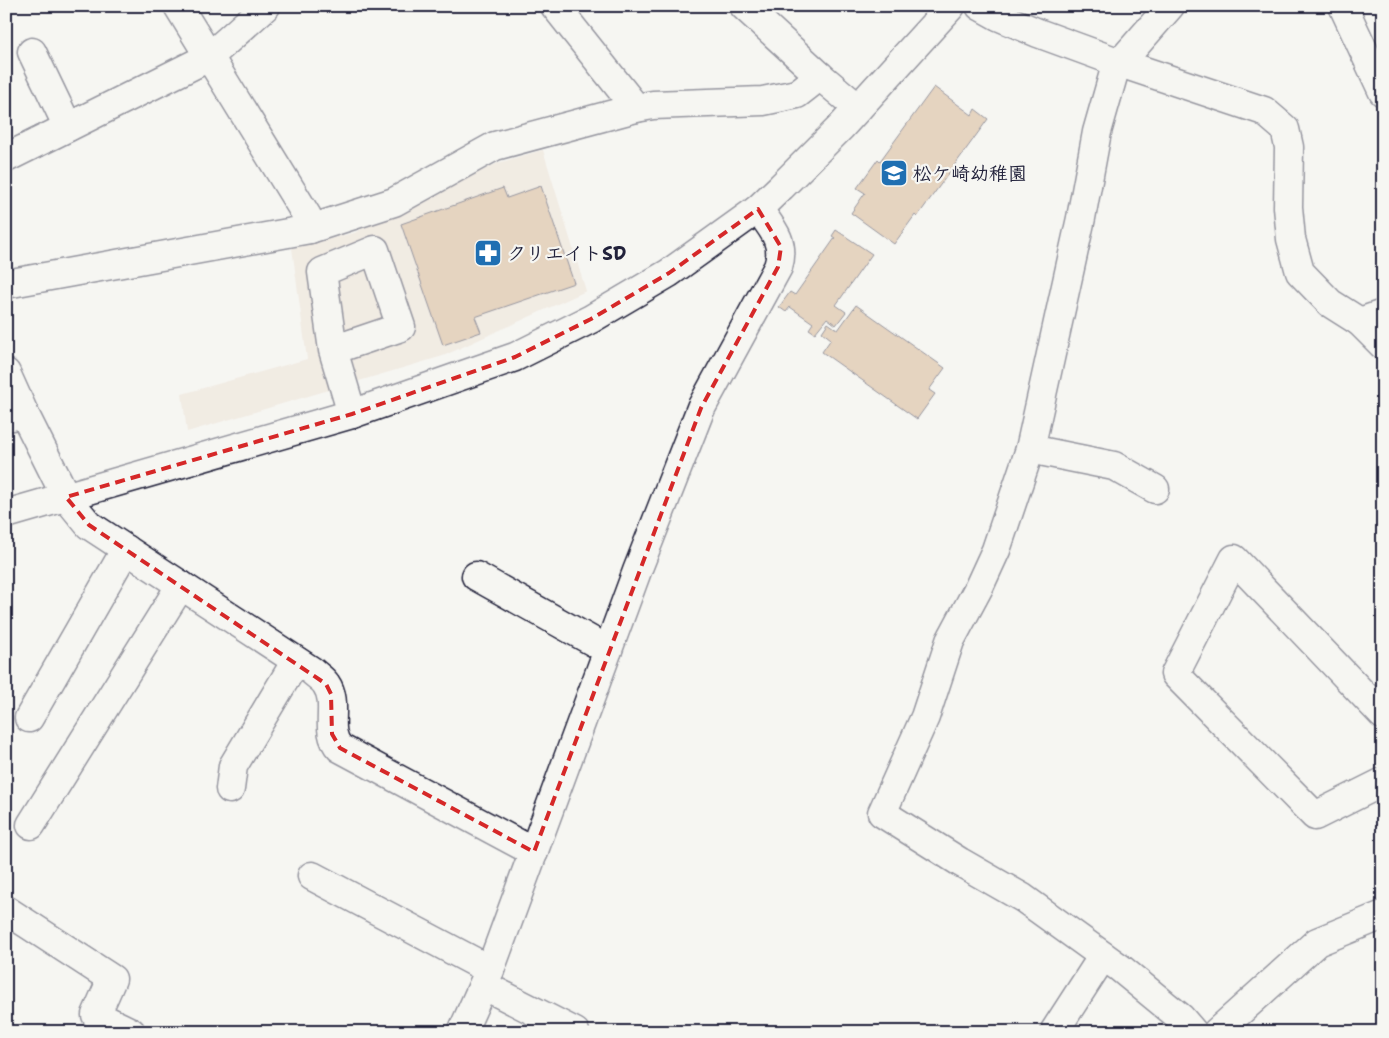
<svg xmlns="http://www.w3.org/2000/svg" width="1389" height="1038" viewBox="0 0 1389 1038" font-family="'Shantell Sans','Klee One',sans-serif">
  <rect width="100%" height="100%" fill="#f6f6f2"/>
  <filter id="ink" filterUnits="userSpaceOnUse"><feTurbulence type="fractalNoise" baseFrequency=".02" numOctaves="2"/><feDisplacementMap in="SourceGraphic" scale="10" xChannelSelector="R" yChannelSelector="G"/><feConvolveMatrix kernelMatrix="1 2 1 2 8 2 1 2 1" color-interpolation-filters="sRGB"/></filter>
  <g filter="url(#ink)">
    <path fill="#ebdfd1" d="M543,150l43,141 -143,65 -256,76 -5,-38 125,-35 -15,-111 62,-15 144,-70z"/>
    <g fill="#d1aa83" stroke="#22223b">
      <path d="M934,87l38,28 3,-6 13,10 -71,98 -2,-2 -21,29 -43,-31 14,-20 -8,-5 21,-29 2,2z"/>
      <path d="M541,186l33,97 -99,34 6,15 -38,13 -42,-121 102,-36 4,10z"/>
      <path d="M836,230l36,24 -36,51 10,7 -10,13 -9,-7 -12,15 -6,-4 4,-6 -23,-16 -4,5 -7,-5 11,-15 5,3 40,-57 -3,-2z"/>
      <path d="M856,305l89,63 -16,22 6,4 -18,25 -95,-67 9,-13 -9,-7 6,-9 10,7z"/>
    </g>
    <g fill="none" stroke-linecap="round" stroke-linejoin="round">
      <g stroke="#22223b" stroke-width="31">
        <g id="minor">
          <path d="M178,6l129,210 3,13"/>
          <path d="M555,6l81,102"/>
          <path d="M744,6l76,70 38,32"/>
          <path d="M980,6l18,10 40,17 82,30 144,48 21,18 4,18 -1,60 3,32 9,33 30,31 30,19"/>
          <path d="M1343,6l40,86"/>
          <path d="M32,52l36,75"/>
          <path d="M1117,62l-20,70 -16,86 -51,231 -34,101 -17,37 -29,54 -25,76 -43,96 78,49 63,36 97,70 61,50 12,14"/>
          <path d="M1120,63l50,-57"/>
          <path d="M6,158l203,-101 57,-51"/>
          <path d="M6,284l304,-55 84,-27 101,-56 141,-38 17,-3 110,-4 34,-7 23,-18"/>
          <path d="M1383,314l-23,8 23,23"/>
          <path d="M333,350l68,-23 -26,-77 -53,22 11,78 19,64"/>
          <path d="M6,373l18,40 -16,4"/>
          <path d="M24,413l42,84 23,28 223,146c4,4 11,8 14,13 14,20 -3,46 14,64l194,104"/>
          <path d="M1030,449l84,17 41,23"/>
          <path d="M6,514l346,-100 163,-57 76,-38 78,-46 89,-64 23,-22 60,-60 110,-121"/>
          <path d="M476,576l132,74"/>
          <path d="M1383,715l-149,-156 -59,115 140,142 68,-34"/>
          <path d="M29,718l97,-169"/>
          <path d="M230,789l3,-23 63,-105"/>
          <path d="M31,825l150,-240"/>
          <path d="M312,876l178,94"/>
          <path d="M6,910l106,69 -16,36 35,17"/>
          <path d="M483,985l92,47"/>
          <path d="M462,1032l28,-62 147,-399 64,-163 77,-141c8,-25 -6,-39 -20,-58"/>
          <path d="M1054,1032l49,-76"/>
          <path d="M1217,1032l100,-90 66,-27"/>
        </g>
      </g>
      <use href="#minor" stroke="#f6f6f2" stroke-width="28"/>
    </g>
  </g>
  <path d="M0 0H1389V1038H0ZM758,209l23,38 -3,20 -77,141 -167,444 -194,-104 -8,-14 -1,-40 -5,-10 -237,-159 -23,-28 286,-83 163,-57 76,-38 78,-46z" fill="#f6f6f2" fill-opacity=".55" fill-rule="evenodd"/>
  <path fill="none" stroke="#d62828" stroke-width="4" stroke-dasharray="10 6" stroke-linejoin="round" d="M758,209l23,38 -3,20 -77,141 -167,444 -194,-104 -8,-14 -1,-40 -5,-10 -237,-159 -23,-28 286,-83 163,-57 76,-38 78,-46z"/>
  <defs>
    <g id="school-square" transform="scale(1.4375)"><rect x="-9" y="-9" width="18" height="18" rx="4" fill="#1f6fb2" stroke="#f6f6f2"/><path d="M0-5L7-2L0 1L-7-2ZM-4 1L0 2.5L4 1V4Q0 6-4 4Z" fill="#fff"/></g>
    <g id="pharmacy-square" transform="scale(1.4375)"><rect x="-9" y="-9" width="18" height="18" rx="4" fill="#1f6fb2" stroke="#f6f6f2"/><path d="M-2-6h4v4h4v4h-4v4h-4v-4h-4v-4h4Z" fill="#fff"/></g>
  </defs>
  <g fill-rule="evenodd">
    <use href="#school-square" x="894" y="173"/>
    <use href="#pharmacy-square" x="488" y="253"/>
  </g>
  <g text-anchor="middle" stroke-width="4.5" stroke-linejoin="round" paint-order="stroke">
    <g font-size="19" font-weight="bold" fill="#22223b" stroke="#f6f6f2" text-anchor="start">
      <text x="913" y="180">松ケ崎幼稚園</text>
      <text x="507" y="260">クリエイトSD</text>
    </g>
  </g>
  <rect width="1389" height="1038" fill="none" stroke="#f6f6f2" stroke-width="25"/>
  <rect x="12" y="12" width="1364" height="1013" fill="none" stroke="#22223b" stroke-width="2" filter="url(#ink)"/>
</svg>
